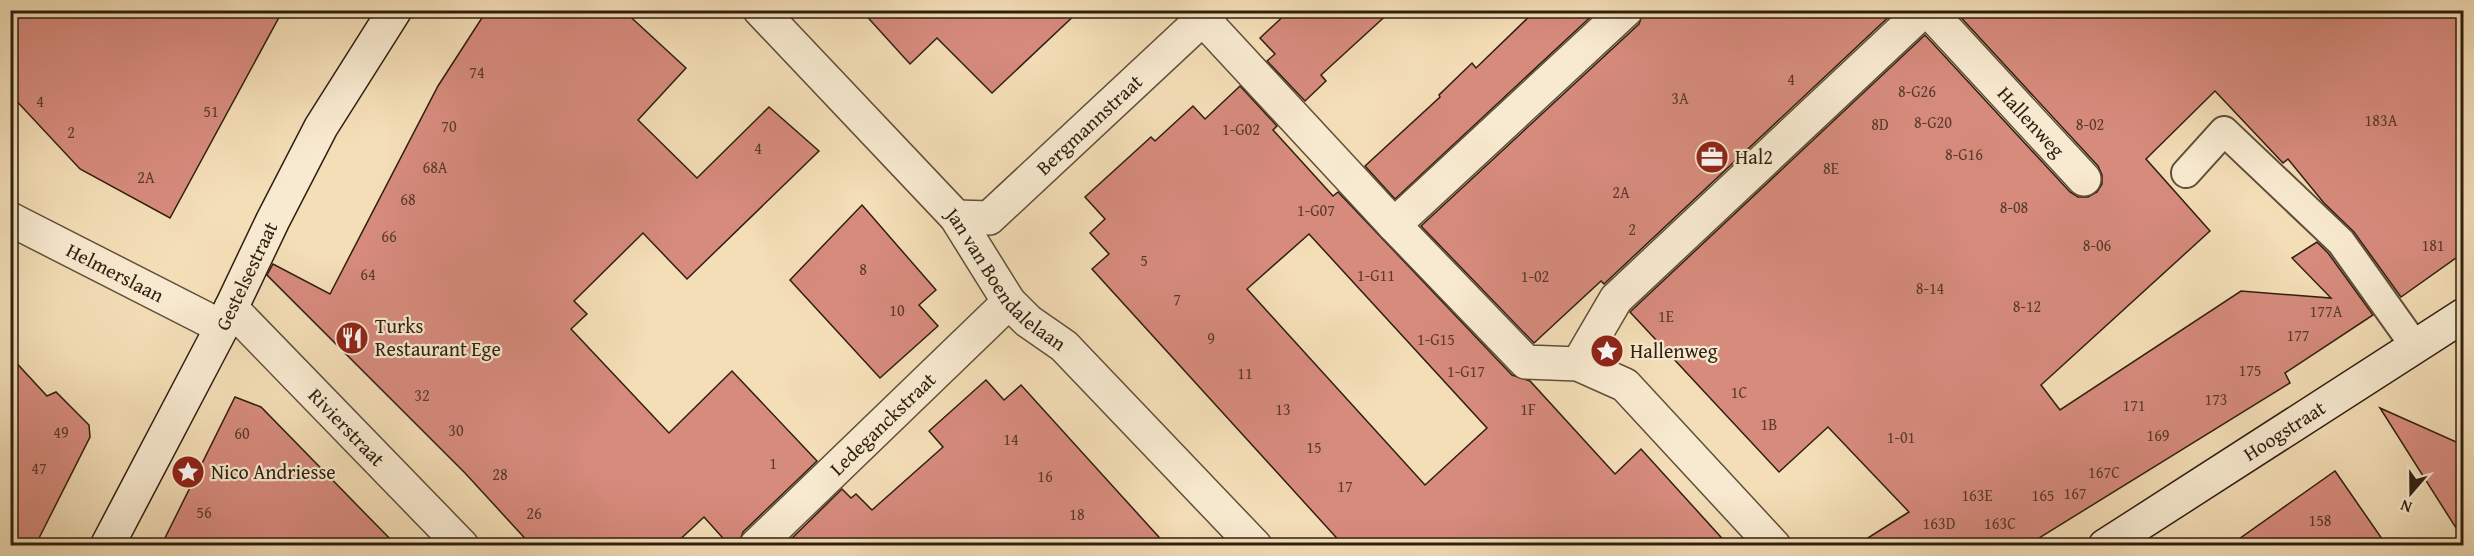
<svg xmlns="http://www.w3.org/2000/svg" width="2474" height="556" viewBox="0 0 2474 556" font-family="'Gentium Book Plus',serif">
  <rect width="100%" height="100%" fill="#f4deb7"/>
  <filter id="stains"><feTurbulence type="fractalNoise" baseFrequency=".00333" numOctaves="4"/><feColorMatrix values="0 0 0 0 .2 0 0 0 0 .09 0 0 0 0 .02 0 0 0 .5 -.17"/></filter>
  <radialGradient id="worn" r=".72"><stop offset=".6" stop-color="#630" stop-opacity="0"/><stop offset="1" stop-color="#630" stop-opacity=".3"/></radialGradient>
  <g fill="#d78b7d" stroke="#2f1f10" stroke-width="1.5" fill-rule="evenodd">
    <path d="M10,10h273l-113,208 -90,-49 -70,-75z"/>
    <path d="M487,10h136l63,58 -48,52 59,58 72,-71 50,44 -132,128 -44,-46 -69,68 13,13 -16,15 98,104 63,-62 85,90 -74,71 -5,14h-8l-26,-29 -31,29h-141l-67,-73 -198,-198 6,-11 57,30 108,-208z"/>
    <path d="M861,10h219l-88,83 -55,-55 -27,26z"/>
    <path d="M1290,10h102l-71,65 5,6 -21,20 -38,-40 8,-7 -15,-16z"/>
    <path d="M1536,10h62l-203,189 -30,-33 75,-69 -1,-2 33,-32 4,5z"/>
    <path d="M1644,10h252l-292,274 -3,-3 -67,62 -113,-117 218,-202z"/>
    <path d="M1954,10h509v243l-62,44 -47,-65 -30,-29 -36,-44 -5,4 -68,-72 -69,68 64,72 -169,154 19,25 181,-119 90,7 -39,-40 25,-16 11,11 45,62 -88,58 5,10 -264,163h-171l54,-34 -81,-85 -49,45 -149,-160 295,-277 145,157 8,5h10l9,-5 5,-8v-9l-4,-9z"/>
    <path d="M1240,86l37,40 -4,4 60,66 5,-4 174,183 18,6 85,93 26,-25 88,97h-385l-252,-277 17,-15 -19,-21 15,-14 -20,-22 66,-60 4,4 38,-35 12,13zM1309,234l178,194 -62,57 -178,-196z"/>
    <path d="M862,205l74,85 -17,15 19,21 -58,52 -90,-98z"/>
    <path d="M10,356l37,40 9,-4 33,33 1,12 -55,109h-25z"/>
    <path d="M986,380l18,20 17,-15 146,161h-383l58,-57 9,9 5,-4 16,16 71,-63 -14,-16z"/>
    <path d="M235,397l26,10 136,139h-236z"/>
    <path d="M2380,408l83,37v94z"/>
    <path d="M2335,471l52,75h-158z"/>
  </g>
  <g fill="none" stroke-linecap="round" stroke-linejoin="round">
    <g stroke="#604f3a" stroke-width="32">
      <path id="lane" d="M2186,173l38,-42 117,111 74,104"/>
    </g>
    <g stroke="#604f3a" stroke-width="36">
      <g id="street">
        <path id="s1" d="M760,10l196,207 53,85 19,19 36,25 191,200"/>
        <path id="s2" d="M1928,10l156,169"/>
        <path d="M1203,19l191,206 132,137 52,2 47,21 149,161"/>
        <path id="s3" d="M956,217l33,1 223,-208"/>
        <path id="s4" d="M10,219l212,108"/>
        <path d="M1394,225l232,-215"/>
        <path id="s5" d="M231,308l231,238"/>
        <path d="M1578,364l38,-65 308,-289"/>
        <path id="s6" d="M756,546l253,-244"/>
      </g>
    </g>
    <g stroke="#2f1f10" stroke-width="36">
      <g id="secondary">
        <path id="s7" d="M107,546l115,-219 51,-107 48,-93 74,-117"/>
        <path id="s8" d="M2105,546l359,-231"/>
      </g>
    </g>
    <use href="#lane" stroke="#f8ead0" stroke-width="28"/>
    <use href="#street" stroke="#f8ead0" stroke-width="33"/>
    <use href="#secondary" stroke="#f8ead0" stroke-width="33"/>
  </g>
  <defs>
    <g id="office-disc" transform="scale(1.725)"><circle r="9.5" fill="#8f2418" stroke="#f8ead0"/><path d="M-6-3h4V-5.5h4V-3h4V5H-6ZM-1-4.5V-3h2v-1.5ZM-6 0V1H6V0Z" fill="#fff"/></g>
    <g id="restaurant-disc" transform="scale(1.725)"><circle r="9.5" fill="#8f2418" stroke="#f8ead0"/><path d="M-5-6h1v4h1v-4h1v4h1v-4h1v5L-1.5 .5V6h-2V.5L-5-1ZM5-6V6H3V1.5H1.5Q1.5-4 5-6Z" fill="#fff"/></g>
    <g id="sight-disc" transform="scale(1.725)"><circle r="9.5" fill="#8f2418" stroke="#f8ead0"/><path d="M0-6L1.8-2.2L6-1.7L2.9 1.2L3.7 5.4L0 3.3L-3.7 5.4L-2.9 1.2L-6-1.7L-1.8-2.2Z" fill="#fff"/></g>
  </defs>
  <g fill-rule="evenodd">
    <use href="#office-disc" x="1712" y="157"/>
    <use href="#restaurant-disc" x="352" y="338"/>
    <use href="#sight-disc" x="1607" y="351"/>
    <use href="#sight-disc" x="188" y="472"/>
  </g>
  <g text-anchor="middle" stroke-width="4.5" stroke-linejoin="round" paint-order="stroke">
    <g font-size="16" fill="#593a2b">
      <text x="477" y="78">74</text>
      <text x="1791" y="85">4</text>
      <text x="1917" y="97">8-G26</text>
      <text x="1680" y="104">3A</text>
      <text x="40" y="107">4</text>
      <text x="211" y="117">51</text>
      <text x="2381" y="126">183A</text>
      <text x="1933" y="128">8-G20</text>
      <text x="1880" y="130">8D</text>
      <text x="2090" y="130">8-02</text>
      <text x="449" y="132">70</text>
      <text x="1241" y="135">1-G02</text>
      <text x="71" y="138">2</text>
      <text x="758" y="154">4</text>
      <text x="1964" y="160">8-G16</text>
      <text x="435" y="173">68A</text>
      <text x="1831" y="174">8E</text>
      <text x="146" y="183">2A</text>
      <text x="1621" y="198">2A</text>
      <text x="408" y="205">68</text>
      <text x="2014" y="213">8-08</text>
      <text x="1316" y="216">1-G07</text>
      <text x="1632" y="235">2</text>
      <text x="389" y="242">66</text>
      <text x="2097" y="251">8-06</text>
      <text x="2433" y="251">181</text>
      <text x="1144" y="266">5</text>
      <text x="863" y="275">8</text>
      <text x="368" y="280">64</text>
      <text x="1376" y="281">1-G11</text>
      <text x="1535" y="282">1-02</text>
      <text x="1930" y="294">8-14</text>
      <text x="1177" y="305">7</text>
      <text x="2027" y="312">8-12</text>
      <text x="897" y="316">10</text>
      <text x="2326" y="317">177A</text>
      <text x="1666" y="322">1E</text>
      <text x="2298" y="341">177</text>
      <text x="1211" y="344">9</text>
      <text x="1436" y="345">1-G15</text>
      <text x="2250" y="376">175</text>
      <text x="1466" y="377">1-G17</text>
      <text x="1245" y="379">11</text>
      <text x="1739" y="398">1C</text>
      <text x="422" y="401">32</text>
      <text x="2216" y="405">173</text>
      <text x="2134" y="411">171</text>
      <text x="1283" y="415">13</text>
      <text x="1528" y="415">1F</text>
      <text x="1769" y="430">1B</text>
      <text x="456" y="436">30</text>
      <text x="61" y="438">49</text>
      <text x="242" y="439">60</text>
      <text x="2158" y="441">169</text>
      <text x="1901" y="443">1-01</text>
      <text x="1011" y="445">14</text>
      <text x="1314" y="453">15</text>
      <text x="773" y="469">1</text>
      <text x="39" y="474">47</text>
      <text x="2104" y="478">167C</text>
      <text x="500" y="480">28</text>
      <text x="1045" y="482">16</text>
      <text x="1345" y="492">17</text>
      <text x="2075" y="499">167</text>
      <text x="1977" y="501">163E</text>
      <text x="2043" y="501">165</text>
      <text x="204" y="518">56</text>
      <text x="534" y="519">26</text>
      <text x="1077" y="520">18</text>
      <text x="2320" y="526">158</text>
      <text x="1939" y="529">163D</text>
      <text x="2000" y="529">163C</text>
    </g>
    <g font-size="20" fill="#2f1f10" stroke="#f8ead0">
      <text dy="7" stroke="none"><textPath href="#s2" startOffset="152">Hallenweg</textPath></text>
      <text dy="7" stroke="none"><textPath href="#s3" startOffset="170">Bergmannstraat</textPath></text>
      <text dy="7" stroke="none"><textPath href="#s4" startOffset="118">Helmerslaan</textPath></text>
      <text dy="7" stroke="none"><textPath href="#s7" startOffset="304">Gestelsestraat</textPath></text>
      <text dy="7" stroke="none"><textPath href="#s1" startOffset="366">Jan van Boendalelaan</textPath></text>
      <text dy="7" stroke="none"><textPath href="#s6" startOffset="176">Ledeganckstraat</textPath></text>
      <text dy="7" stroke="none"><textPath href="#s5" startOffset="166">Rivierstraat</textPath></text>
      <text dy="7" stroke="none"><textPath href="#s8" startOffset="213">Hoogstraat</textPath></text>
    </g>
    <g font-size="20" fill="#2f1f10" stroke="#f8ead0" text-anchor="start">
      <text x="1735" y="164">Hal2</text>
      <text x="375" y="333">Turks<tspan x="375" dy="23">Restaurant Ege</tspan></text>
      <text x="1630" y="358">Hallenweg</text>
      <text x="211" y="479">Nico Andriesse</text>
    </g>
  </g>
  <rect width="2474" height="556" fill="none" stroke="#f4deb7" stroke-width="36"/>
  <rect x="12" y="12" width="2450" height="532" fill="none" stroke="#2f1f10" stroke-width="3"/>
  <rect x="18" y="18" width="2438" height="520" fill="none" stroke="#2f1f10" stroke-width="1.5"/>
  <g transform="translate(2411 493) rotate(200)" stroke="#f8ead0" stroke-width="4.5" paint-order="stroke">
  <path d="M0-4.5L10 22L0 15L-10 22Z" fill="#2f1f10"/>
  <text y="-9" font-size="16" font-weight="bold" text-anchor="middle" fill="#2f1f10">N</text>
  </g>
  <rect width="100%" height="100%" filter="url(#stains)"/>
  <rect width="100%" height="100%" fill="url(#worn)"/>
</svg>
